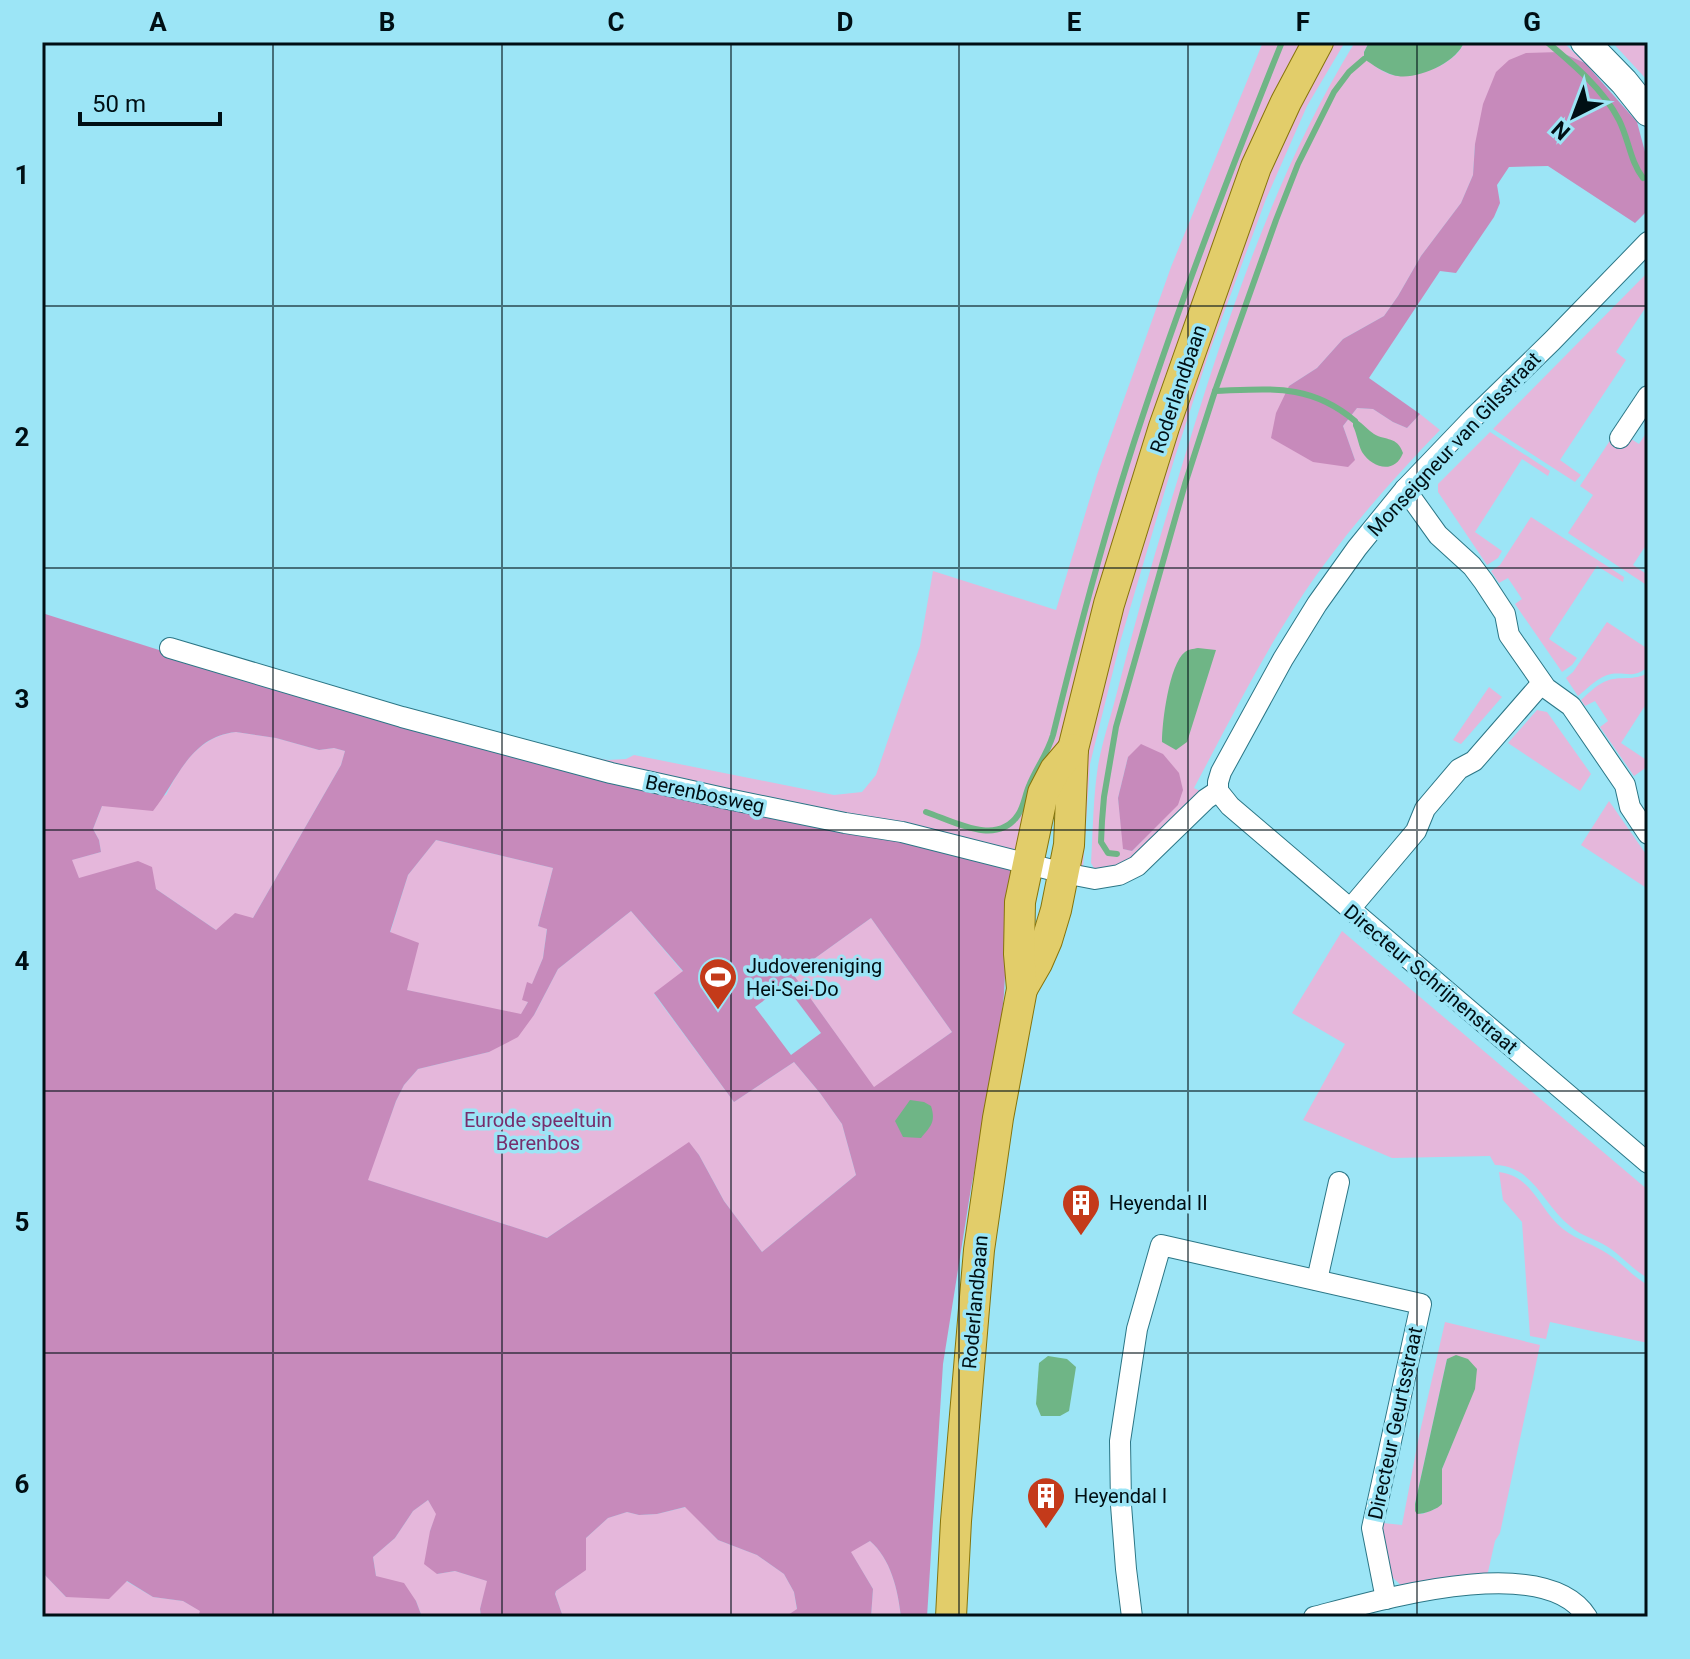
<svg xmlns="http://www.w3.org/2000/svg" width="1690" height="1659" viewBox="0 0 1690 1659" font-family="Roboto,sans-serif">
  <rect width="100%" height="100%" fill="#9ce5f6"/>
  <g fill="#e5b7db" fill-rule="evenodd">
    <path d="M1263,42h45l-283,811 -137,-31 -321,-64 -151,-47 135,37 56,12 19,-1 8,-4 200,40 28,-3 14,-17 44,-129 13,-75 123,39 41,-135 74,-208z"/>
    <path d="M1331,42h14l-38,64 -41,93 -58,157 -34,104 -53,179 -31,125 -7,104 -13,-3 6,-72 75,-296 130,-363z"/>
    <path d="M1355,42h14l-5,10 1,7c8,5 18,14 28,16 22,4 63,-10 71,-33h99l22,21 -25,-11 -85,92 -2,31 -12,28 -40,53 -23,40 -14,20 -41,23 -26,29 -28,18 66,74 -12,-34 14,-18 16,1 20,13 14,6 13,-14 20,16c-57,59 -111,121 -154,191 -34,54 -62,111 -92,167l6,3 -72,72 -33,7 -4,-7c2,-32 2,-65 7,-97 4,-23 12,-47 18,-70 18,-71 38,-141 60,-211 46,-151 96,-308 179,-443zM1128,757l49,48 -45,46 -8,-2 -6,-51z"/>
    <path d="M1612,42h36v39z"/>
    <path d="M1648,272v32l-32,48 10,8 -66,100 21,15 -6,7 -82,-53z"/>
    <path d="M1648,430v112l-15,23 15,10v11l-80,-53 25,-38 -13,-9 33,-50 15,1 11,7z"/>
    <path d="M1490,432l60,39 -2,5 -26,-17 -47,73 27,19 -4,7 -11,7 -49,-73v-8z"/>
    <path d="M1531,517l93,60 -1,5 -26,-16 -48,73 28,19 -5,7 -10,7 -47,-68 7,-5 -14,-21 -9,5 -8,-12 9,-6z"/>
    <path d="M1607,622l41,27v18c-16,12 -20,5 -37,7 -12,2 -23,14 -33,22l-12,-18 7,-6z"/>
    <path d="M1648,673v28l-27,42 27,18 -4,8 -10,7 -34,-49 8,-6 -13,-20 -10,5 -4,-6c8,-7 17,-17 28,-20 14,-4 24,1 39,-7z"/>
    <path d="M1489,687l13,10 -41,47 -8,-4z"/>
    <path d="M1537,710l10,2 44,62 -11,17 -72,-48z"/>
    <path d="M236,732l40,6 43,12 15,-2 11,3 -4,14 -88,153 -37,12 -60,-41 -39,-21 -38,11 -8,-19 30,-8 -2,-12 -6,-11 9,-23 64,-11c15,-30 34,-59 70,-63z"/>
    <path d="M1609,801l39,56v32l-67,-44z"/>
    <path d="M436,840l117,28 -15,58 9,2 -4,30 -11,27 -5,-2 1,19 -7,13 -115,-25 -16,-57 18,-58z"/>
    <path d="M631,911l52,61 -29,22 80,108 60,-40 26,31 22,31 14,51 -94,77 -38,-51 -25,-46 -10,-12 -142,95 -180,-58 29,-79 8,-16 14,-16 71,-17 45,-37 24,-46z"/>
    <path d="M871,918l81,114 -78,56 -81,-114z"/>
    <path d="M1342,931l306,259v88c-15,-8 -26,-22 -40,-31 -12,-8 -27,-11 -38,-21 -27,-21 -36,-60 -75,-61l-5,-9 -98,2 -89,-38 42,-76 -53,-31z"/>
    <path d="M1499,1172c34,4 40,38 64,57 14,11 30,15 45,25 14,9 25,23 40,31v58l-98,-21 -4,17 -16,-3 -8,-114 -19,-22z"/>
    <path d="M1445,1322l95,23 -40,188 -5,8 -7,31 -2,2 -82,14 -13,-12 -9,-46 1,-7 19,2 17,-89zM1447,1359l10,72 -15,38v34l-7,6 -13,5 -7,-3v-7z"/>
    <path d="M428,1500l9,14 -7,17 7,43 18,-3 33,10 -8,28 1,8h-59l-6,-16 -40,-25 -3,-19 22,-19 18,-27z"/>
    <path d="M686,1507l32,33 39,15 27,19 10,18 3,18 -12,7h-222l-8,-23 1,-3 29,-21 1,-32 22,-20 19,-6 12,3 18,-1z"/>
    <path d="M870,1541c21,18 28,49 31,76h-30l2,-28 -23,-38z"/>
    <path d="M42,1572l24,25 60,-16 27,16 30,4 18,10 -3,6h-156z"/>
  </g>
  <g fill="#c78abb" fill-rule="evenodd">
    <path d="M1560,52l25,11 52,59 11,41v47l-13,13 -87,-57 -39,1 -12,18 3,18 -6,14 -38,56 -16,-2 -71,107 51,36 -13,14 -14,-6 -20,-13 -16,-1 -14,18 12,34 -7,7 -35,-5 -42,-24 5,-25 13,-27 28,-18 26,-29 41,-23 14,-20 23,-40 40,-53 12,-28 2,-31 8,-40 13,-32 13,-12 17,-7z"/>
    <path d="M42,613l155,49 820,203 -9,53 -4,76 -7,66 -26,128 -28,176 -16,253h-26c-3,-27 -10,-58 -31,-76l-19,11 22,37 -2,28h-86l12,-8 -3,-17 -10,-18 -27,-19 -39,-15 -33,-33 -28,7 -18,1 -12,-3 -19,6 -22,20v32l-30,21 -1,3 8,23h-82l-1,-8 7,-28 -32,-10 -18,3 -13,-10 6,-33 6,-17 -8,-14 -15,11 -18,27 -22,19 3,19 28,7 12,18 6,16h-224l2,-6 -17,-10 -30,-4 -26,-16 -18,18 -43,-2 -24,-25zM236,732l40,6 43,12 15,-2 11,3 -4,14 -88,153 -18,-5 -19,17 -60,-41 -4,-22 -14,-6 -59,17 -7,-18 29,-8 -2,-12 -6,-11 9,-23 51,5c25,-31 36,-74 83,-79zM436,840l117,28 -15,58 9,3 -4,29 -11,26 -5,-2 -5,18 6,2 -7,12 -114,-24 12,-47 -29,-11 18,-57zM631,911l52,60 -29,22 80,109 60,-40 26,31 22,31 14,51 -94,77 -38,-51 -25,-46 -10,-13 -142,96 -179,-58 28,-79 8,-16 14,-16 71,-17 29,-15 16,-22 24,-46zM871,918l81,114 -78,55 -81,-113zM785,985l36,48 -30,22 -36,-48z"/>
    <path d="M1141,744l22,10 16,19 4,17 -5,15 -46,46 -9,-2 -5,-51 10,-41z"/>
  </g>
  <g fill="#6fb586">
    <path d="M1369,42h95c-7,21 -50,40 -71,33 -10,-3 -20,-10 -29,-16v-7z"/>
    <path d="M1357,420c6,4 11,10 17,14 12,7 23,2 29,19 -8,21 -30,16 -41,-1 -4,-8 -5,-18 -9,-26v-4z"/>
    <path d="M1198,648l18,2 -29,92 -11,8 -14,-8c0,-19 7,-78 23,-90 4,-3 8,-3 13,-4z"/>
    <path d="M910,1100l14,2 7,4c5,16 0,20 -10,32l-18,-1 -8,-16z"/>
    <path d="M1456,1355l12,4 9,10 -2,20 -33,80v35c-4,5 -18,10 -25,10l-2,-3v-7l32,-145z"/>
    <path d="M1048,1356l19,3 9,8 -7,44 -9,5h-19l-5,-12 3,-41z"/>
  </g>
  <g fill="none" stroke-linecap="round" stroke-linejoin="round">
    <g stroke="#6fb586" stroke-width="6">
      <path d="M1547,42c26,22 56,47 72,78 10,20 11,41 24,58"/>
      <path d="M1215,391c55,-2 95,-8 140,30"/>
      <path d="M926,812c27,9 71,35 92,3 6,-9 7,-20 11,-29 7,-18 18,-31 24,-51 26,-106 54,-213 89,-317 42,-127 90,-252 140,-376"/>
      <path d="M1117,854l-9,-1 -7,-11 1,-21 2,-24 12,-70 69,-243 30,-93 61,-171 22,-56 36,-72 15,-20 15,-13"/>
    </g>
    <g stroke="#2b7686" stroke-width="22">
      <g id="minor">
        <path d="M1620,438l28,-42"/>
        <path d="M1405,489l33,46 34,31 12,16 21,32 4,21 37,53 25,18 54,79 5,22 18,27"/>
        <path d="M170,648l232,69 209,56 117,26 117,24 57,9 162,41 31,6 24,-4 18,-9 69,-67 12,-8"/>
        <path d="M1218,791v-9l3,-10 62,-113 34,-55 40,-56 48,-59 68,-71 79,-77 96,-99"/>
        <path d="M1218,791l12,15 418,357"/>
        <path d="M1350,909l66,-78 9,-22 34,-40 15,-8 68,-78"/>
        <path d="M1317,1280l22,-98"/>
        <path d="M1132,1617l-6,-48 -5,-64 -1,-64 17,-112 24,-84 260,59 -49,224 14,71"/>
        <path d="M1314,1617c62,-16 231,-67 273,0"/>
      </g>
    </g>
    <g stroke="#2b7686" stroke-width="30">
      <path id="secondary" d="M1585,42l39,40 24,30"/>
    </g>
    <g stroke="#86740b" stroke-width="32">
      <g id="primary">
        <path d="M1022,989l15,-26 10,-23 9,-30 13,-65 4,-96 36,-145 55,-177 92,-260 30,-65 32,-60"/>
        <path d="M951,1617l5,-96 23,-271 19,-132 24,-129 -3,-35 1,-52 23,-109 12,-23 18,-21"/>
      </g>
    </g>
    <use href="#minor" stroke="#fff" stroke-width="20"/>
    <use href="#secondary" stroke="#fff" stroke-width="28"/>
    <use href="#primary" stroke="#e2cd6a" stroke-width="30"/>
  </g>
  <path fill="none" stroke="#000f14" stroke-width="2" stroke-opacity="0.55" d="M273,42v1575M502,42v1575M731,42v1575M959,42v1575M1188,42v1575M1417,42v1575M42,306h1606M42,568h1606M42,830h1606M42,1091h1606M42,1353h1606"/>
  <defs>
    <g id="stadium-pin" transform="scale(2)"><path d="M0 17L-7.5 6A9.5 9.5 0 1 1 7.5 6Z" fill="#c43a1a" stroke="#9ce5f6"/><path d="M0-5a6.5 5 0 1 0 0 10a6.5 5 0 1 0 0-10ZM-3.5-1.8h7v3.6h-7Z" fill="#fff"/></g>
    <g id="building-pin" transform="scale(2)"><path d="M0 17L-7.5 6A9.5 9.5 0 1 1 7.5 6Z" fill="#c43a1a" stroke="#9ce5f6"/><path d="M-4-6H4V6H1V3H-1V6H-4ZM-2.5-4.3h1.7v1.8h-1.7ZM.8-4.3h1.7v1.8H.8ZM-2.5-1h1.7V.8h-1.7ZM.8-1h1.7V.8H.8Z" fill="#fff"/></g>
  </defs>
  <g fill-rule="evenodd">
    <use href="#stadium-pin" x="718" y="977"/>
    <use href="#building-pin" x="1081" y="1203"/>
    <use href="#building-pin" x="1046" y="1496"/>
  </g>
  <g text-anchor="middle" stroke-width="7" stroke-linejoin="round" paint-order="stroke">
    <g font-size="20" fill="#000f14" stroke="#9ce5f6">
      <text transform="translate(1178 389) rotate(-71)" y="7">Roderlandbaan</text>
      <text transform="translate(1454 444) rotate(-47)" y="7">Monseigneur van Gilsstraat</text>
      <text transform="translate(705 794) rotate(12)" y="7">Berenbosweg</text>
      <text transform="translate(1431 979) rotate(40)" y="7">Directeur Schrijnenstraat</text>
      <text transform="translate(975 1302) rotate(-85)" y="7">Roderlandbaan</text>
      <text transform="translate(1395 1423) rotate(-78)" y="7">Directeur Geurtsstraat</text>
    </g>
    <g font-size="20" fill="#000f14" stroke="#9ce5f6" text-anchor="start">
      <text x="746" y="973">Judovereniging<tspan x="746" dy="23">Hei-Sei-Do</tspan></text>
      <text x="1109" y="1210">Heyendal II</text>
      <text x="1074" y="1503">Heyendal I</text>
    </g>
    <g font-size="20" fill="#772e6c" stroke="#9ce5f6">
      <text x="538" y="1127">Eurode speeltuin<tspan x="538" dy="23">Berenbos</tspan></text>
    </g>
  </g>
  <rect width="1690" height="1659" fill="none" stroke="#9ce5f6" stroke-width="88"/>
  <g transform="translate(1574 116) rotate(222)" stroke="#9ce5f6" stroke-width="6" paint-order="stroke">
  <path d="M0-6L14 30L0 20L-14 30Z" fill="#000f14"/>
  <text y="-12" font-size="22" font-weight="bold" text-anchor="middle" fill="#000f14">N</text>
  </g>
  <path d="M80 112v12h140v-12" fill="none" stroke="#000f14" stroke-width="4"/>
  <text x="92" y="112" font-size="24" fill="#000f14" stroke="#9ce5f6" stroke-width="6" paint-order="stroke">50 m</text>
  <rect x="44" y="44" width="1602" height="1571" fill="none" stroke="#000f14" stroke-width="3"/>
  <g font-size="26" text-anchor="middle" font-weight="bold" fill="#000f14">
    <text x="158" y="31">A</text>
    <text x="387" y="31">B</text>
    <text x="616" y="31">C</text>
    <text x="845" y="31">D</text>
    <text x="1074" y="31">E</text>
    <text x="1303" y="31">F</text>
    <text x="1532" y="31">G</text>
    <text x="22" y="184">1</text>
    <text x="22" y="446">2</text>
    <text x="22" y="708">3</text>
    <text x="22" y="970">4</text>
    <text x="22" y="1231">5</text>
    <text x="22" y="1493">6</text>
  </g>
</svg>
